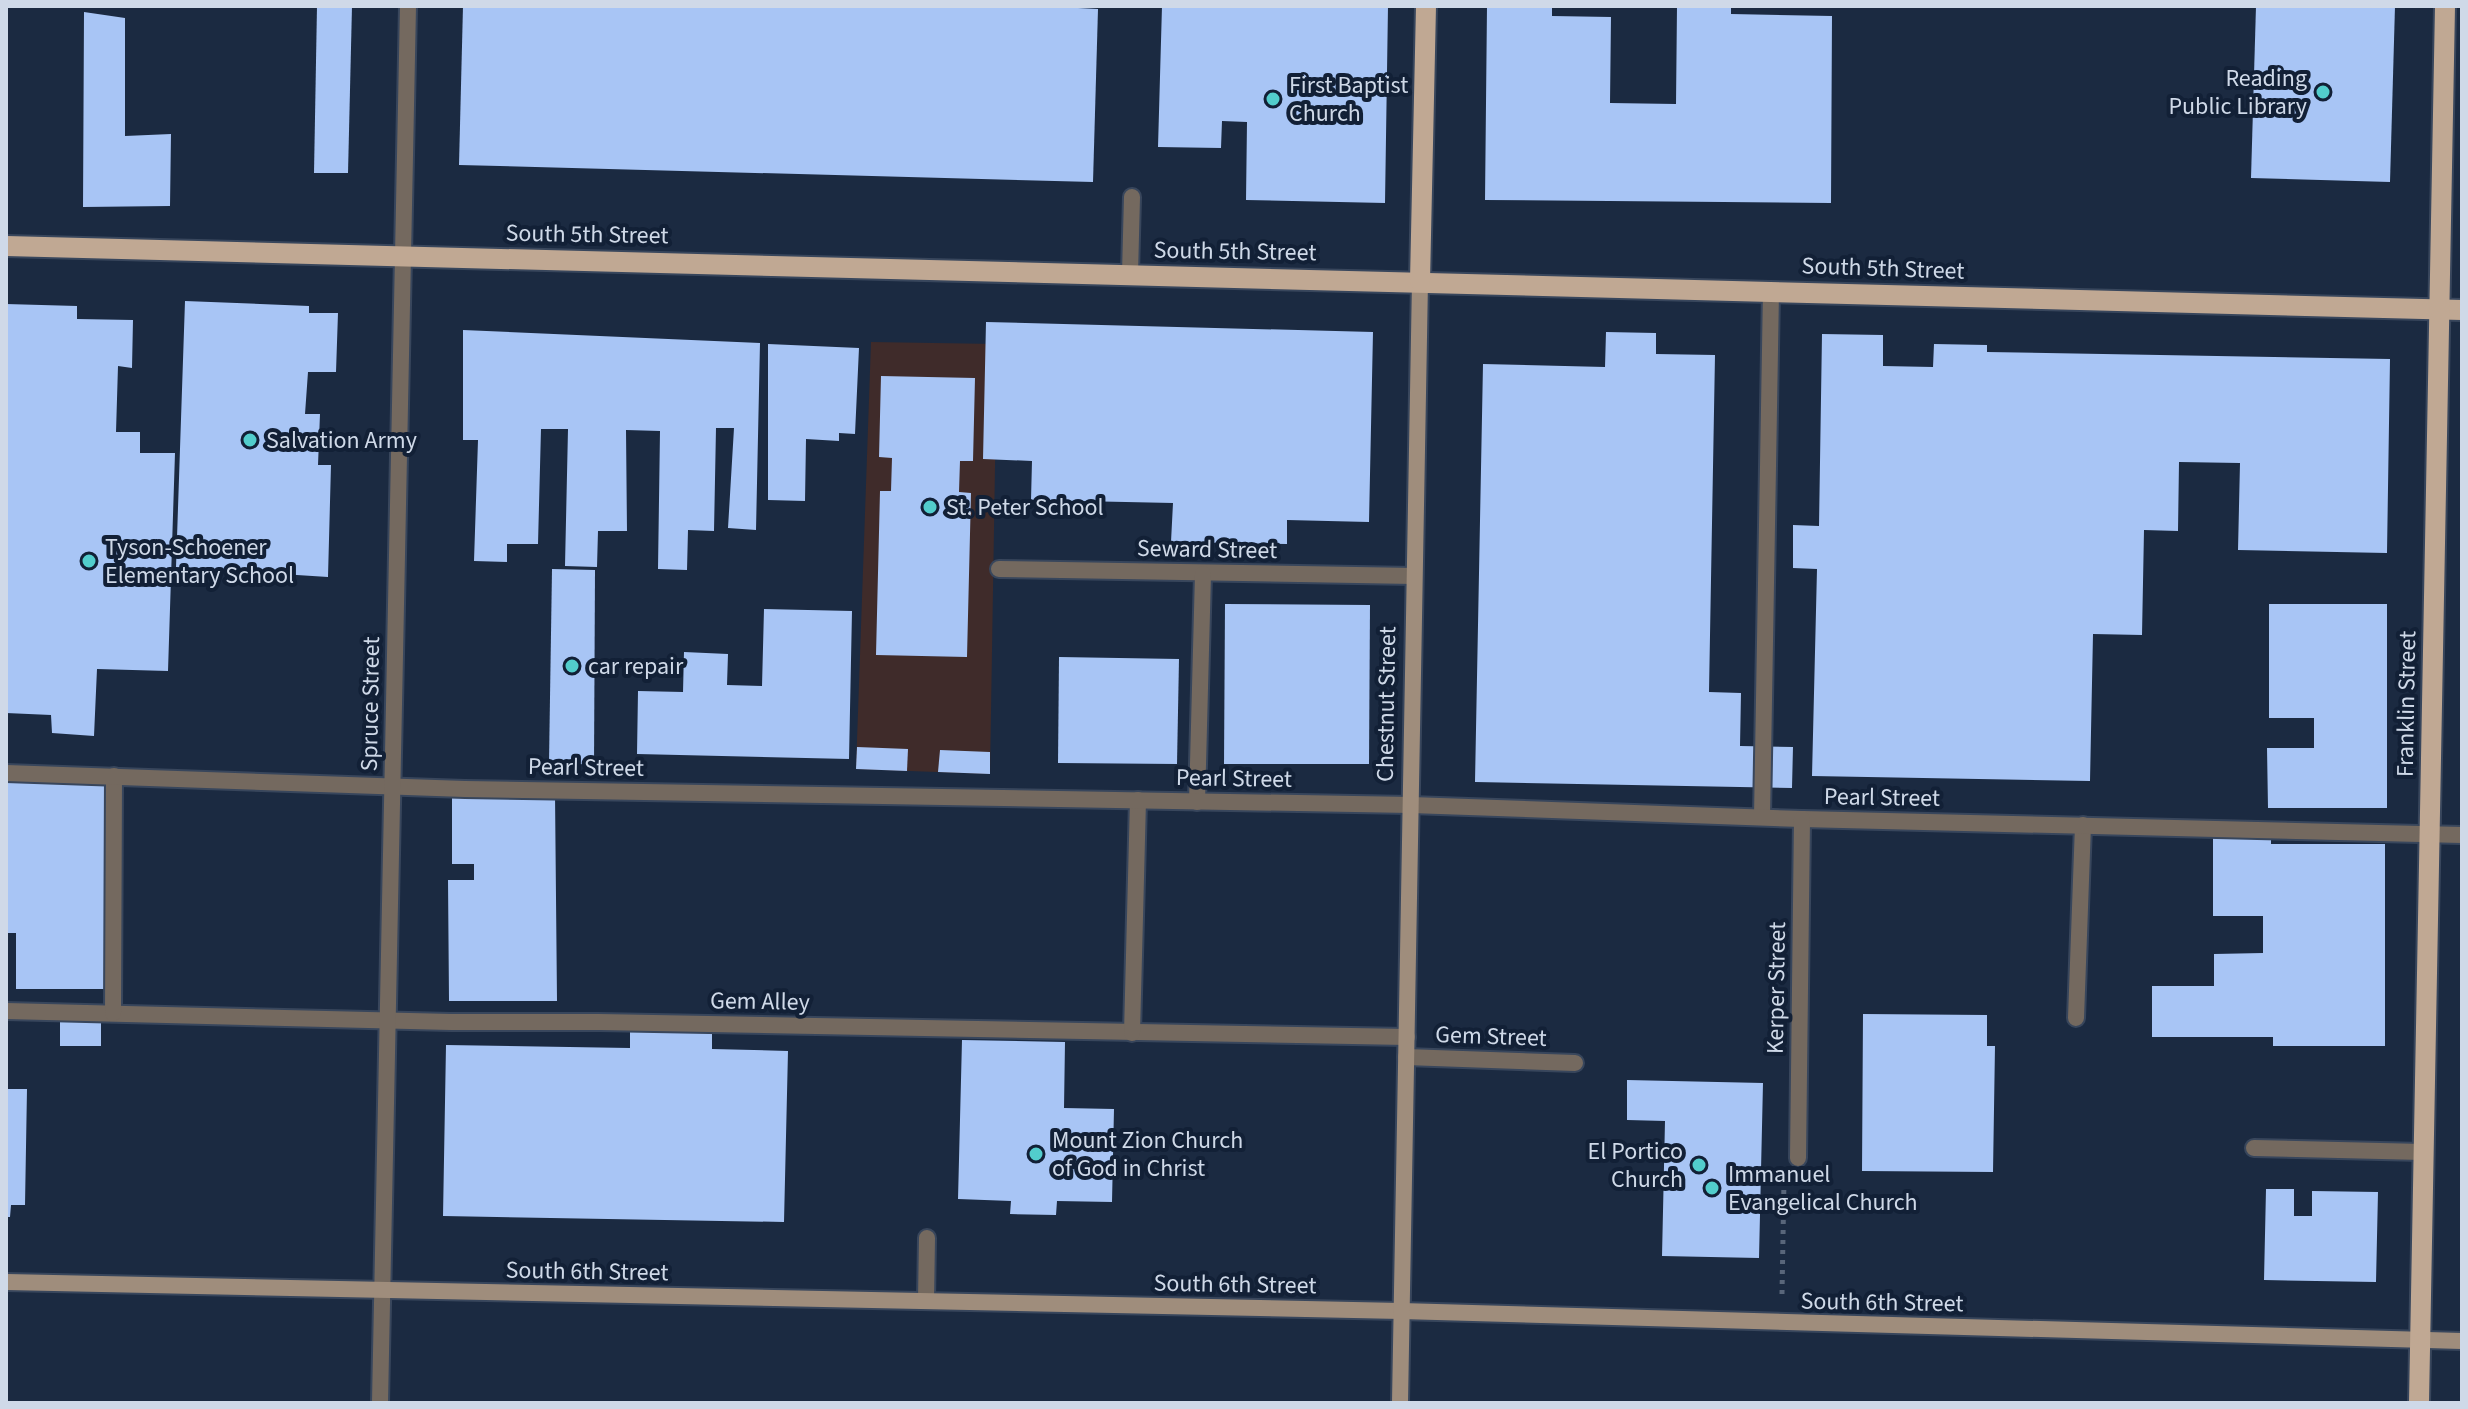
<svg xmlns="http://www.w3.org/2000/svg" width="2468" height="1409" viewBox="0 0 2468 1409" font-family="'Source Sans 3',sans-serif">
  <rect width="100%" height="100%" fill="#1b2a41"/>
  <path fill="#3f2b2a" d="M871,342l126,2 -7,430 -134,-5z"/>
  <g fill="#a8c5f5">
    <path d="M317,6h35l-4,167h-34z"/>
    <path d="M463,6h575l60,3 -5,173 -634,-17z"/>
    <path d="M1162,6h226l-3,197 -139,-3 1,-78 -25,-1 -1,27 -63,-1z"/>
    <path d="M1487,6h65v10l59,1 -1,86 66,1 1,-98h54v8l101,2 -1,187 -346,-3z"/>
    <path d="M2256,6h139l-5,176 -139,-4z"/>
    <path d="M84,12l41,6v118l46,-2 -1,72 -87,1z"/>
    <path d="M185,301l124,5v7h29l-2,59h-28l-3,42h15l-2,51h13l-3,112 -152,-10z"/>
    <path d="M6,304l71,2v13l56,1 -1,48 -14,-2 -2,66h24v21h35l-7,218 -71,-2 -3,67 -42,-3 -1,-18 -45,-2z"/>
    <path d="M986,322l387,10 -4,190 -82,-2v24l-116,-2 2,-39 -142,-3 1,-39 -49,-2z"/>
    <path d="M463,330l297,13 -4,187 -28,-2 6,-100h-18l-2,103 -26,-1 -1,40 -29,-1 2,-138 -34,-1 1,101h-29l-1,36 -32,-1 3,-137h-27l-3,115h-31v18l-33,-1 4,-121h-15z"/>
    <path d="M1606,332l50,1v21l59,1 -6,337 32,1 -1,53 53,1 -1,41 -317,-6 8,-418 122,3z"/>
    <path d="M1822,334l61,1v31l50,1 1,-23 53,1v7l403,7 -3,194 -149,-3 2,-87 -61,-1 -1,69 -34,-1 -2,105 -49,-1 -3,147 -278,-5 5,-207 -24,-1v-43l26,1z"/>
    <path d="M768,344l91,4 -4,86 -16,-1v8l-33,-2 -1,62 -37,-1z"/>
    <path d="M881,376l94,2 -2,83h-13l-1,31 12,1 -4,164 -91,-2 4,-164h11l1,-33 -13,-1z"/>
    <path d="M552,569l43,1 -1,195 -45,-3z"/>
    <path d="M1225,604l145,1 -1,159h-145z"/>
    <path d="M2269,604h118v204h-119l-1,-60h47v-30h-45z"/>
    <path d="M764,609l88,2 -3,148 -212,-5 1,-63 45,1 1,-40 44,2 -1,31 35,1z"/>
    <path d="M1059,657l120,2 -2,105 -119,-1z"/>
    <path d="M857,747l51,2 -1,22 -51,-2z"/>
    <path d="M940,750l50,2v22l-52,-2z"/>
    <path d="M6,783h99v206h-89v-56h-10z"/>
    <path d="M555,794l2,207h-108l-1,-121h26v-16h-22v-69z"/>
    <path d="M2271,834v10h114v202h-112v-9h-121v-51h62v-32l49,-1v-37h-50v-81z"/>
    <path d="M1863,1014l124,1v31h8l-2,126 -131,-1z"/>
    <rect x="60" y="1017" width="41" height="29"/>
    <path d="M630,1026l82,2v21l76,2 -4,171 -341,-6 3,-171 184,3z"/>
    <path d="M962,1040l103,2 -1,66 50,1 -2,93 -55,-1 -1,14 -46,-1 1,-13 -53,-2z"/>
    <path d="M1627,1080l136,3 -4,175 -97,-2 3,-135 -38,-1z"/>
    <path d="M6,1089h21l-2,116h-14l-1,12h-4z"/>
    <path d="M2266,1189h28v27h18v-25l66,1 -2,90 -112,-2z"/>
  </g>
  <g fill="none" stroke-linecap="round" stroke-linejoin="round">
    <g stroke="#38465c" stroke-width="20">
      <g id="lane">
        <path d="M1130,274l2,-77"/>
        <path d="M999,569l415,7"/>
        <path d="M1197,802l6,-228"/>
        <path d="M1762,817l9,-526"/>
        <path d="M6,1011l445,11h148l808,15"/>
        <path d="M113,1013l1,-237"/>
        <path d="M2076,1018l7,-193"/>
        <path d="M1132,1033l6,-233"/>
        <path d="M2254,1148l169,4"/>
        <path d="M926,1301l1,-63"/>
      </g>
    </g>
    <g stroke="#38465c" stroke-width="20">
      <g id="street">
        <path d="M6,773l459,16 946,16 391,14 660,16"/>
        <path d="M1406,1057l169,6"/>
        <path d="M1798,1158l4,-339"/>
        <path d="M380,1403l28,-1397"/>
      </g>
    </g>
    <g stroke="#38465c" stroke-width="20">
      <g id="secondary">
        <path d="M6,1282l1395,29 1061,30"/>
        <path d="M1400,1403l20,-1122"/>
      </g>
    </g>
    <g stroke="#38465c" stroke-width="24">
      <g id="primary">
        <path d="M6,246l2456,64"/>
        <path d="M1420,281l6,-275"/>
        <path d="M2419,1403l26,-1397"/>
      </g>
    </g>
    <path stroke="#59667a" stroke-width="5" stroke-dasharray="4 6" stroke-linecap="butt" d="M1782,1294l2,-114"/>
    <use href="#lane" stroke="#74695f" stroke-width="16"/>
    <use href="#street" stroke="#74695f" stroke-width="16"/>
    <use href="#secondary" stroke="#9f8d7c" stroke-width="16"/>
    <use href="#primary" stroke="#c0a893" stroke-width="20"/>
  </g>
  <g fill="#52cdcc" stroke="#122036" stroke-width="3">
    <circle cx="2323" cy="92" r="8"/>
    <circle cx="1273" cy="99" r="8"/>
    <circle cx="250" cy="440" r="8"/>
    <circle cx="930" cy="507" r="8"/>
    <circle cx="89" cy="561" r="8"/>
    <circle cx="572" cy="666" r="8"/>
    <circle cx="1036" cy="1154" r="8"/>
    <circle cx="1699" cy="1165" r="8"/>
    <circle cx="1712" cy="1188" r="8"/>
  </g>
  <g text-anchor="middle" stroke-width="8" stroke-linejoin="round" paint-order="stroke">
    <g font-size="24" fill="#cfd9e8" stroke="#122036" text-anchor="start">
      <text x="2307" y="86" text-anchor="end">Reading<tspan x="2307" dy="28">Public Library</tspan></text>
      <text x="1289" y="93">First Baptist<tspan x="1289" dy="28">Church</tspan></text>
      <text x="266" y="448">Salvation Army</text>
      <text x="946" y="515">St. Peter School</text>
      <text x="105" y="555">Tyson-Schoener<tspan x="105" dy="28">Elementary School</tspan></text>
      <text x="588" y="674">car repair</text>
      <text x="1052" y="1148">Mount Zion Church<tspan x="1052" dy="28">of God in Christ</tspan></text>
      <text x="1683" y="1159" text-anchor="end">El Portico<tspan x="1683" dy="28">Church</tspan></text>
      <text x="1728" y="1182">Immanuel<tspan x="1728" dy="28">Evangelical Church</tspan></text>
    </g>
    <g font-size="24" fill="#cfd9e8" stroke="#122036">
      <text transform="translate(587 234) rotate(1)" y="8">South 5th Street</text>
      <text transform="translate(1235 251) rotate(1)" y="8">South 5th Street</text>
      <text transform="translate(1883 268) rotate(2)" y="8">South 5th Street</text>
      <text transform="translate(1207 549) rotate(1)" y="8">Seward Street</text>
      <text transform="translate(370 704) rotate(-89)" y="8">Spruce Street</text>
      <text transform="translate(1386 704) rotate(-89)" y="8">Chestnut Street</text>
      <text transform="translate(2406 704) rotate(-89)" y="8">Franklin Street</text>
      <text transform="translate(586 767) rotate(1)" y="8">Pearl Street</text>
      <text transform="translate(1234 778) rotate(1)" y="8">Pearl Street</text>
      <text transform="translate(1882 797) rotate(1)" y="8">Pearl Street</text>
      <text transform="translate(1776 988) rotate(-89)" y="8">Kerper Street</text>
      <text transform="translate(760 1001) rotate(1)" y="8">Gem Alley</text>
      <text transform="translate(1491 1036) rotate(2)" y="8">Gem Street</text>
      <text transform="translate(587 1271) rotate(1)" y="8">South 6th Street</text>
      <text transform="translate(1235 1284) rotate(1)" y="8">South 6th Street</text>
      <text transform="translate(1882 1302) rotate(1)" y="8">South 6th Street</text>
    </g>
  </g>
  <rect width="2468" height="1409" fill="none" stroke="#cfd9e8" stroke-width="16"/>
</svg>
